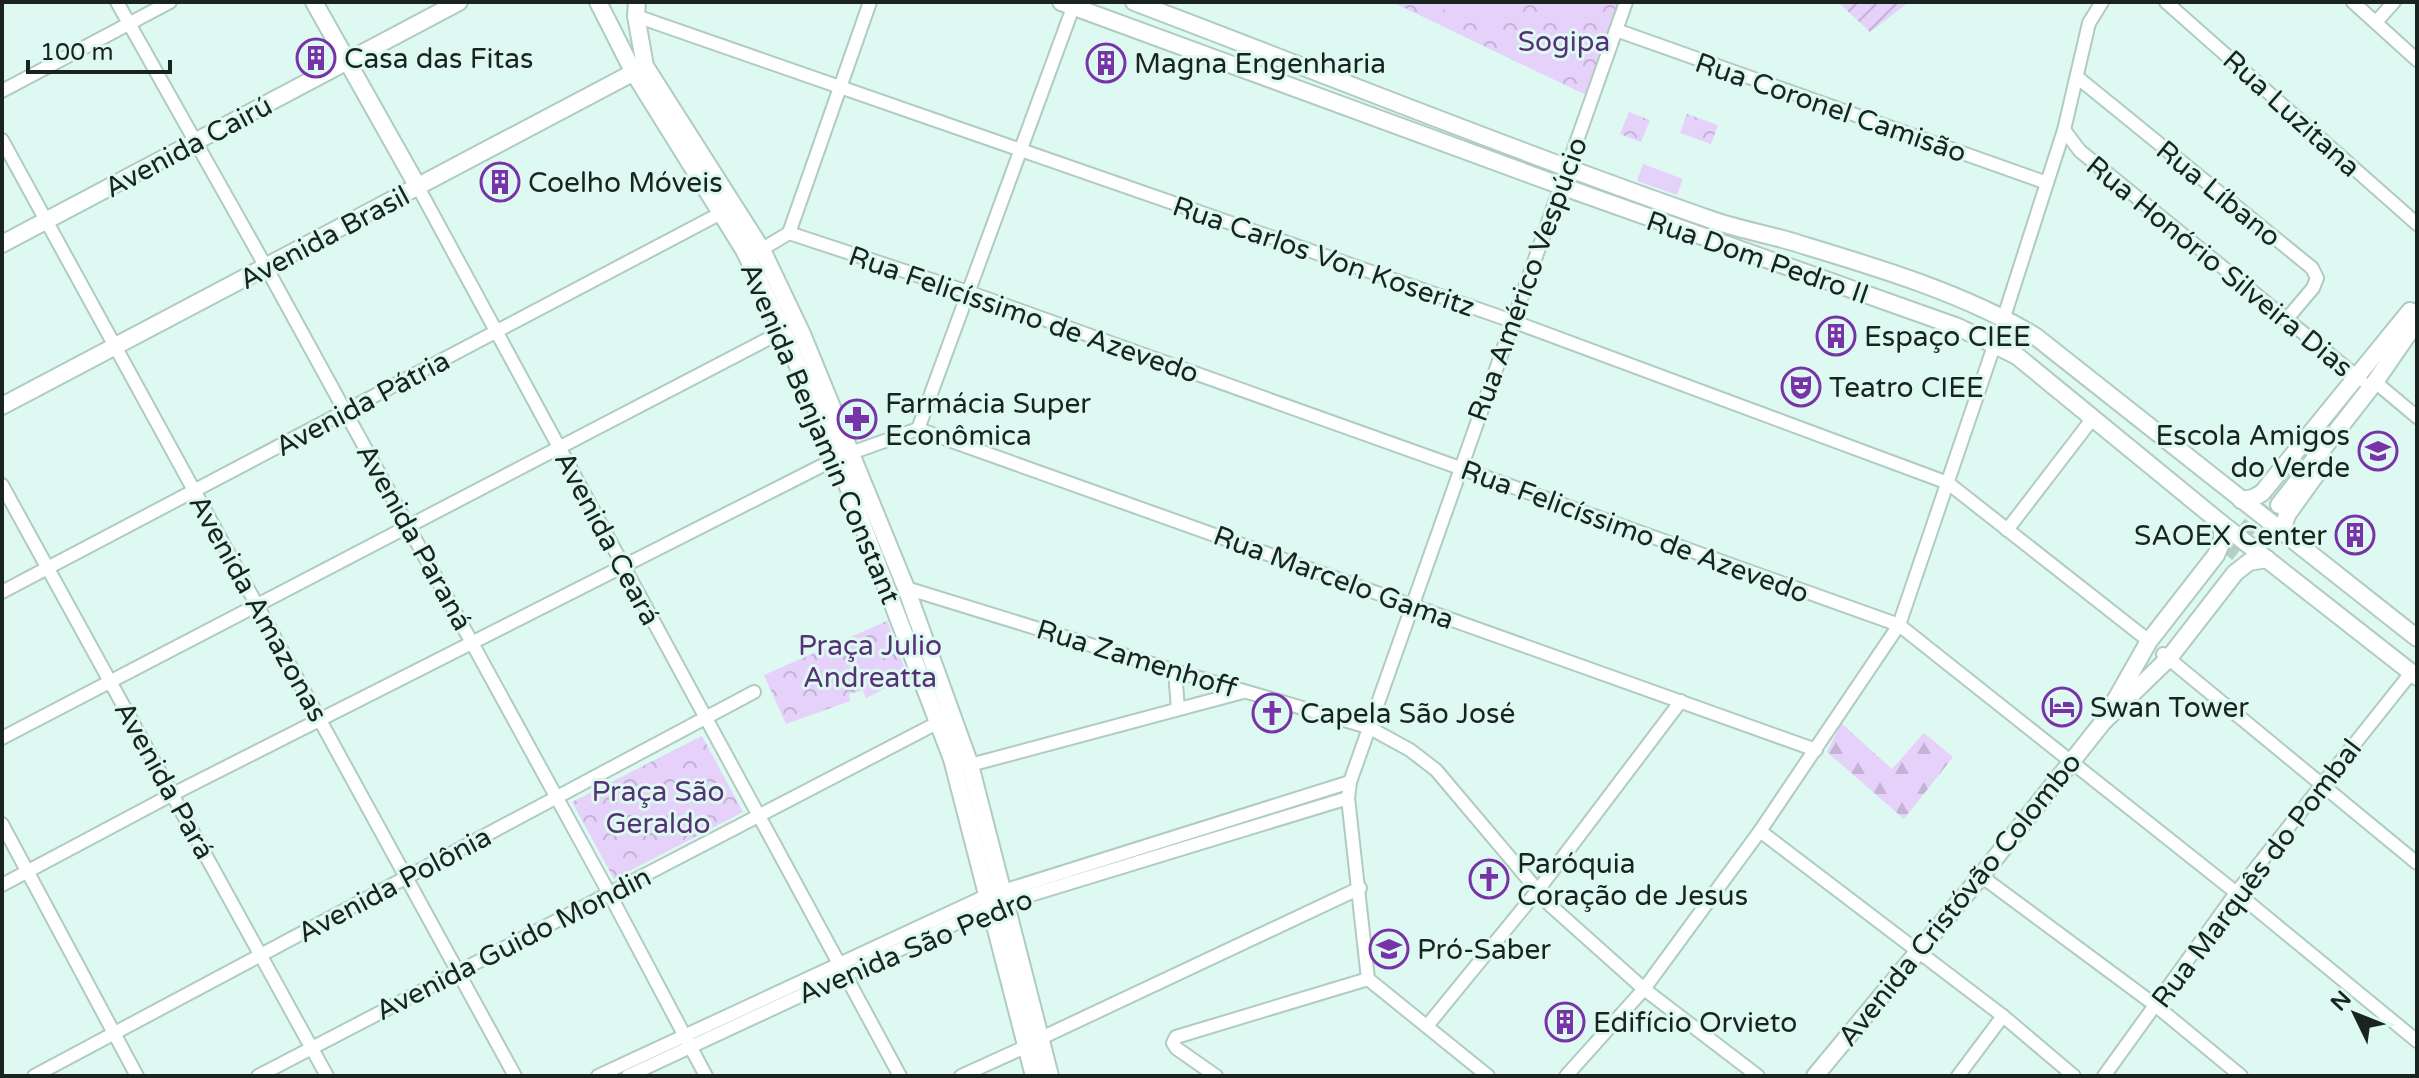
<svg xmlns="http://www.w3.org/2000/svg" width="2419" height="1078" viewBox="0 0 2419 1078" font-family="'Varela Round',sans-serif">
  <defs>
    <pattern id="forest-firs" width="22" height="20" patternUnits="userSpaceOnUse" patternTransform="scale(2)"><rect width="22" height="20" fill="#e5d1f9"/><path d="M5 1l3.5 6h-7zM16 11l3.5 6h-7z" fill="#c4b3d5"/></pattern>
    <pattern id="park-crowns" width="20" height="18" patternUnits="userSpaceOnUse" patternTransform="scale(2)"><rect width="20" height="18" fill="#e5d1f9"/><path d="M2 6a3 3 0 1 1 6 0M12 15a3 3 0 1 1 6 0" fill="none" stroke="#c4b3d5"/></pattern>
    <pattern id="garden-furrows" width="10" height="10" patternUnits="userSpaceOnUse" patternTransform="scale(2)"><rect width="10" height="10" fill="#e5d1f9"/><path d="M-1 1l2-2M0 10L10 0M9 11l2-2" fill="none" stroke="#c4b3d5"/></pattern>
  </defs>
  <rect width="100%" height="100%" fill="#ddf9f1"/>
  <path fill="url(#forest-firs)" d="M1841,723l51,46 32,-36 29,24 -49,62 -77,-67z"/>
  <g fill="url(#park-crowns)">
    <path d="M1392,2h228l-34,93z"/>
    <path d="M1629,112l21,8 -9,22 -21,-8z"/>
    <path d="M1687,114l31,11 -7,19 -31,-11z"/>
    <path d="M887,621l21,56 -42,21 -3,-8 -14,4 1,7 -64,23 -22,-49z"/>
    <path d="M702,736l41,76 -129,67 -42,-77z"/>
  </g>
  <path fill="url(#garden-furrows)" d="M1838,2h71l-39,30z"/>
  <g fill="#e5d1f9">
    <path d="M1428,2h83l-15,32z"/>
    <path d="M1552,2h16l22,9 -8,18 -35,-14z"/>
    <path d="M1530,44l32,10 -5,18 -32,-11z"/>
    <path d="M1643,164l40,15 -6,16 -40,-14z"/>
  </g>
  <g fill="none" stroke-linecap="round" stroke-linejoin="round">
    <path stroke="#b6cec7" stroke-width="16" stroke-dasharray="16 8" stroke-linecap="butt" d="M2226,555l46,-57"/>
    <g stroke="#b0cbc2" stroke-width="16">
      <g id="minor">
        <path d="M117,2l149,265 343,626 97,183"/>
        <path d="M2166,2l251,222"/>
        <path d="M2353,2l64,58"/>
        <path d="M636,16l876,305 436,162 201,158"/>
        <path d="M2376,22l18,-20"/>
        <path d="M1616,30l431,153"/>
        <path d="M2077,77l235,191 5,10 -4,10 -27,32"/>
        <path d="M2,91l168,-89"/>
        <path d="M2064,130l16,21 281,229"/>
        <path d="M2,140l513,936"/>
        <path d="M418,187l482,889"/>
        <path d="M789,233l179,59 931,333 349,277 169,139"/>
        <path d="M789,233l81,-231"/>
        <path d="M754,254l35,-21"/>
        <path d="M2004,317l60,-187 25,-107 13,-21"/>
        <path d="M2380,386l37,31"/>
        <path d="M918,429l157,-427"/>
        <path d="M2,485l325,591"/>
        <path d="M2007,530l86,-112"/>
        <path d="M906,588l269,83 193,56 42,23 26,20 114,135 94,84 114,87"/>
        <path d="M2,592l719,-379"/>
        <path d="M2163,654l254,209"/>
        <path d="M1175,671l3,38"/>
        <path d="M2,738l781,-407"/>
        <path d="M970,765l273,-73"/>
        <path d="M2,824l135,252"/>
        <path d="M1760,831l243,185 71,60"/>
        <path d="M1981,876l174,129 86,71"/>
        <path d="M2,885l171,-91 664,-336 81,-29 898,321"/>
        <path d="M1003,891l347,-109"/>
        <path d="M1427,1026l111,-136 143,-189"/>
        <path d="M1039,1039l321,-151"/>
        <path d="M34,1076l720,-384"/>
        <path d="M258,1076l681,-354"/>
        <path d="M598,1076l390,-181"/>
        <path d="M628,1076l363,-169 357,-109"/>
        <path d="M961,1076l64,-29"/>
        <path d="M1216,1076l-40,-28 -3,-5 3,-6 192,-58"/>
        <path d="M1488,1076l-120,-97 -20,-181 2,-16 276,-780"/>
        <path d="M1566,1076l78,-87 116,-158 139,-206 96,-282"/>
        <path d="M1958,1076l45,-60"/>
        <path d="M2104,1076l132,-183 175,-220"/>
      </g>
    </g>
    <g stroke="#b0cbc2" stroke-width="20">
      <g id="major">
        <path d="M314,2l104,185"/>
        <path d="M598,2l36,71 110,177 39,81 54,127 115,301 82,317"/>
        <path d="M637,2l-1,14 9,50 117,184 40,84 104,254 64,177 80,311"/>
        <path d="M1061,2l517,190 380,135 59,29 205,168 195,153"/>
        <path d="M1134,2c193,73 383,150 578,218 26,9 54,14 81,22 82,25 169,50 242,94l382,302"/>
        <path d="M2,244l457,-242"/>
        <path d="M2,406l638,-337"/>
        <path d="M2241,500l12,-2 9,-5 148,-182"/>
        <path d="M2279,505l96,-123 42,-61"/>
        <path d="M2282,531l5,-16 33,-46"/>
        <path d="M2115,701l34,-60 67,-86 6,-14v-17"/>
        <path d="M1815,1076l166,-200 122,-154 66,-64 66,-85 14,-11 18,-3"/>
      </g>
    </g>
    <use href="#minor" stroke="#fff" stroke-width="12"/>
    <use href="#major" stroke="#fff" stroke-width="16"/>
  </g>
  <defs>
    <g id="building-ring" transform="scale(2)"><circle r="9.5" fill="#ddf9f1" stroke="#7733a7" stroke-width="1.5"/><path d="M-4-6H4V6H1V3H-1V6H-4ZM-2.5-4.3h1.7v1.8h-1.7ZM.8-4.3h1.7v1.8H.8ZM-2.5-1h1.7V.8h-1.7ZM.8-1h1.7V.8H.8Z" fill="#7733a7"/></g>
    <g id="theatre-ring" transform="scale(2)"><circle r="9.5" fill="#ddf9f1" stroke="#7733a7" stroke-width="1.5"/><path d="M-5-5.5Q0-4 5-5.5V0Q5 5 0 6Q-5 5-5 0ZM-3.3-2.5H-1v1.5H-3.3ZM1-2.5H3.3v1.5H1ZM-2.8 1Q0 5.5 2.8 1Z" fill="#7733a7"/></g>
    <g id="pharmacy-ring" transform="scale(2)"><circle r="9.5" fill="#ddf9f1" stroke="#7733a7" stroke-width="1.5"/><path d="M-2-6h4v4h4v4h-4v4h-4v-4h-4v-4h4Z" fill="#7733a7"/></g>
    <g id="school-ring" transform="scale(2)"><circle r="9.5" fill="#ddf9f1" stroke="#7733a7" stroke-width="1.5"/><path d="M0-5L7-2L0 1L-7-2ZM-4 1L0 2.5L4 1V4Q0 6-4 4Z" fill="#7733a7"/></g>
    <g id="hotel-ring" transform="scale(2)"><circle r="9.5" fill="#ddf9f1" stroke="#7733a7" stroke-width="1.5"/><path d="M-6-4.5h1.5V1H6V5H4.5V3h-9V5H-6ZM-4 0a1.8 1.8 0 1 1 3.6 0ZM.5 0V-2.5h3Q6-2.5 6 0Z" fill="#7733a7"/></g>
    <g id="church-ring" transform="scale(2)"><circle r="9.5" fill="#ddf9f1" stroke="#7733a7" stroke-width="1.5"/><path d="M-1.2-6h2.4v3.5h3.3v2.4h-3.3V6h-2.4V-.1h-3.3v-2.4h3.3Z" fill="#7733a7"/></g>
  </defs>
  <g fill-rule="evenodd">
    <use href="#building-ring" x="316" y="58"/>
    <use href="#building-ring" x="1106" y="63"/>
    <use href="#building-ring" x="500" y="182"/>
    <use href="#building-ring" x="1836" y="336"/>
    <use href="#theatre-ring" x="1801" y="387"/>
    <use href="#pharmacy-ring" x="857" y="419"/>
    <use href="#school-ring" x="2378" y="451"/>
    <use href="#building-ring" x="2355" y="535"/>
    <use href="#hotel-ring" x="2062" y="707"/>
    <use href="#church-ring" x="1272" y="713"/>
    <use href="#church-ring" x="1489" y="879"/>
    <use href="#school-ring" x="1389" y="949"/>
    <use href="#building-ring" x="1565" y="1022"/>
  </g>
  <g text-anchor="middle" stroke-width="6" stroke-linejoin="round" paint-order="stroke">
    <g font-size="28" fill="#573175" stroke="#ddf9f1">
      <text x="1564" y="51">Sogipa</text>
      <text x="870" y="655">Praça Julio<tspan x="870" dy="32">Andreatta</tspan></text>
      <text x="658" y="801">Praça São<tspan x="658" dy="32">Geraldo</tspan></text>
    </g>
    <g font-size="28" fill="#192320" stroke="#ddf9f1" text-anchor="start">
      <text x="344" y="68">Casa das Fitas</text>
      <text x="1134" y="73">Magna Engenharia</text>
      <text x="528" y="192">Coelho Móveis</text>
      <text x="1864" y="346">Espaço CIEE</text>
      <text x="1829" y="397">Teatro CIEE</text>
      <text x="885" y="413">Farmácia Super<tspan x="885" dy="32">Econômica</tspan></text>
      <text x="2350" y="445" text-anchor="end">Escola Amigos<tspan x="2350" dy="32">do Verde</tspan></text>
      <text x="2327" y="545" text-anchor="end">SAOEX Center</text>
      <text x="2090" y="717">Swan Tower</text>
      <text x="1300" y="723">Capela São José</text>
      <text x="1517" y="873">Paróquia<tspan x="1517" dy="32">Coração de Jesus</tspan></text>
      <text x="1417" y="959">Pró-Saber</text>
      <text x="1593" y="1032">Edifício Orvieto</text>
    </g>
    <g font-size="28" fill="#192320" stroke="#ddf9f1">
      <text transform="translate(1831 107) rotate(19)" y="10">Rua Coronel Camisão</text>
      <text transform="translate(2292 113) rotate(42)" y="10">Rua Luzitana</text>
      <text transform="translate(188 146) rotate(-28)" y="10">Avenida Cairú</text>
      <text transform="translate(2219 193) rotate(39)" y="10">Rua Líbano</text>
      <text transform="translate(324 237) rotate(-28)" y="10">Avenida Brasil</text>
      <text transform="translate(1324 256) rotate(19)" y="10">Rua Carlos Von Koseritz</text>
      <text transform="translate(1758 257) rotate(19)" y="10">Rua Dom Pedro II</text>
      <text transform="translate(2220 266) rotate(39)" y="10">Rua Honório Silveira Dias</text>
      <text transform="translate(1527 279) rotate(-70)" y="10">Rua Américo Vespúcio</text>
      <text transform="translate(1024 314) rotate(19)" y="10">Rua Felicíssimo de Azevedo</text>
      <text transform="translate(362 403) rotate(-28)" y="10">Avenida Pátria</text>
      <text transform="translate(821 433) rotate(67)" y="10">Avenida Benjamin Constant</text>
      <text transform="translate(1635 531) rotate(20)" y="10">Rua Felicíssimo de Azevedo</text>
      <text transform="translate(415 537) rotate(61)" y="10">Avenida Paraná</text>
      <text transform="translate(608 538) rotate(62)" y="10">Avenida Ceará</text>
      <text transform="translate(1334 577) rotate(20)" y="10">Rua Marcelo Gama</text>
      <text transform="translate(259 608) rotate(61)" y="10">Avenida Amazonas</text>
      <text transform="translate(1137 658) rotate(17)" y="10">Rua Zamenhoff</text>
      <text transform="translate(165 780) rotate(61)" y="10">Avenida Pará</text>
      <text transform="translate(2256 873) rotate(-53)" y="10">Rua Marquês do Pombal</text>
      <text transform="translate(394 884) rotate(-28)" y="10">Avenida Polônia</text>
      <text transform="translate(1959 899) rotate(-51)" y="10">Avenida Cristóvão Colombo</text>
      <text transform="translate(513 943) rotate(-27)" y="10">Avenida Guido Mondin</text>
      <text transform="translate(915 946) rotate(-23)" y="10">Avenida São Pedro</text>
    </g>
  </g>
  <rect width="2419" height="1078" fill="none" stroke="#192320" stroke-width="8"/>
  <g transform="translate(2355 1014) rotate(313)" stroke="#ddf9f1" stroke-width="6" paint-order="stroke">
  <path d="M0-6L14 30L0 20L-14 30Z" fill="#192320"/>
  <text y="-12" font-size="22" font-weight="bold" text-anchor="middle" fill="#192320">N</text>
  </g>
  <path d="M28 60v12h142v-12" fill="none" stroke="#192320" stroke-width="4"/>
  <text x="40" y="60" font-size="24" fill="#192320" stroke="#ddf9f1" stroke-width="6" paint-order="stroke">100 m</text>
</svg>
